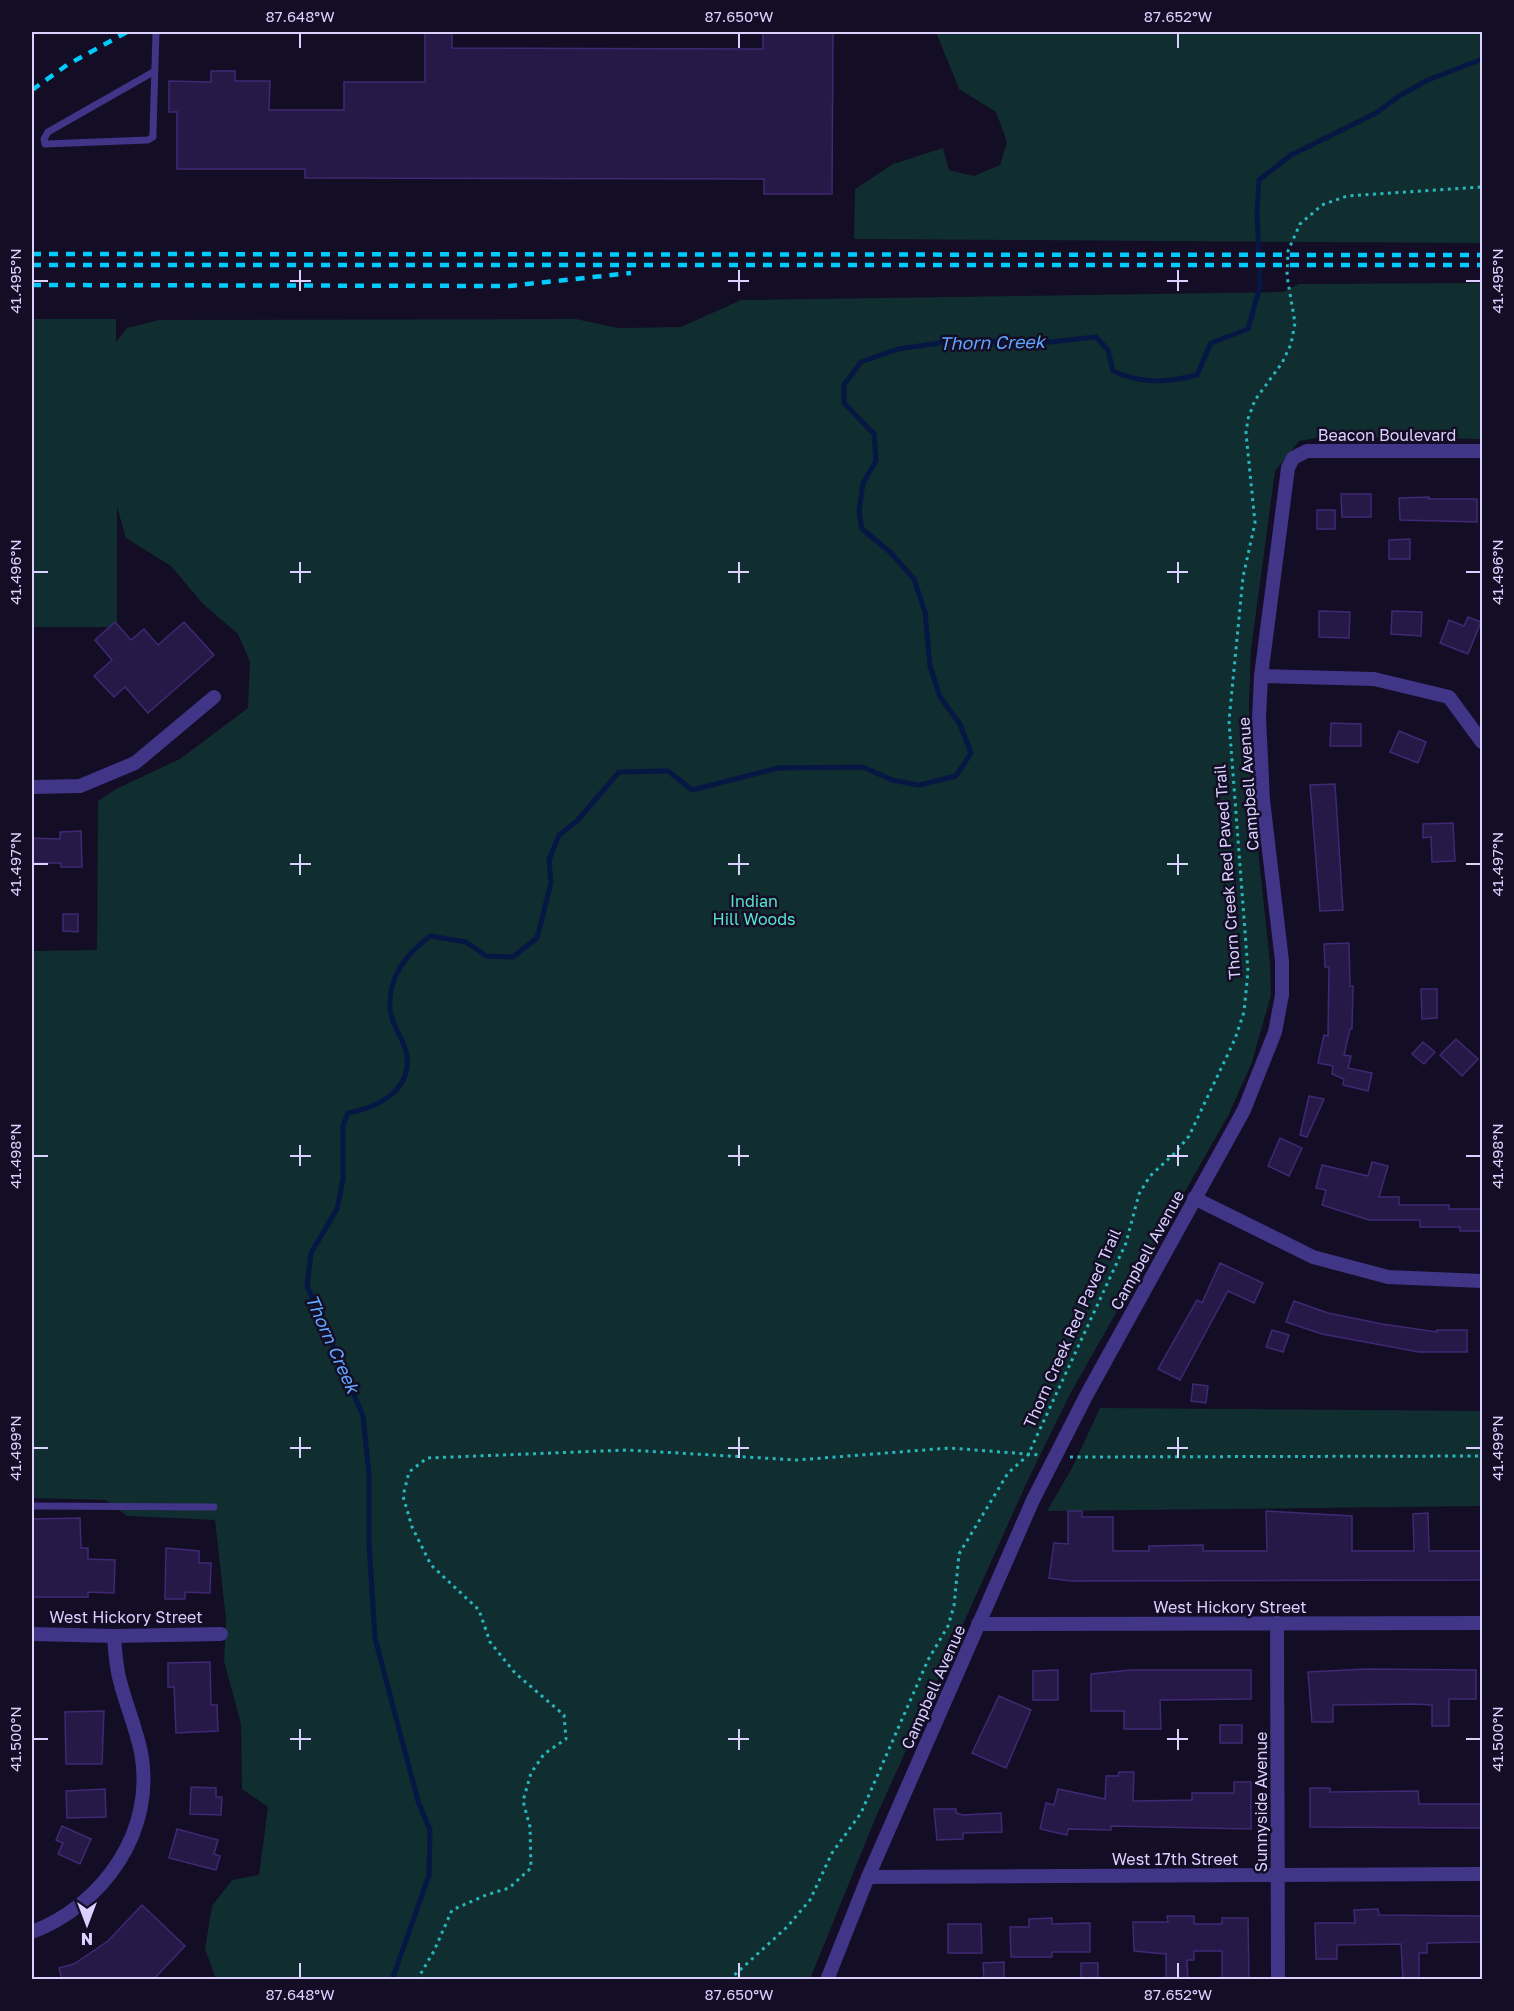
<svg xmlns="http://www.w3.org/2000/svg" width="1514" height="2011" viewBox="0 0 1514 2011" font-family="'Golos Text',sans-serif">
  <rect width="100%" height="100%" fill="#130d25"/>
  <g fill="#102d2f">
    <path d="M936,32h546v211l-628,-4 1,-50 38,-25 50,-16 6,22 25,6 26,-11 7,-23 -11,-30 -37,-23z"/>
    <path d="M1482,283v156l-159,-2 -24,4 -24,30 -24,179 -2,54 3,89 18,169 1,33 -19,67 -23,52 -159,280 -43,88 -151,335 -66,162h-594l-11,-30 7,-43 20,-26 27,-5 9,-68 -26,-18 -1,-65 -17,-63 2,-42 -11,-99 -88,-4 -21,-16 -74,-2v-547l65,-1 1,-149 18,-12 64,-30 68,-51 2,-46 -12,-28 -35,-30 -32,-38 -45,-28 -9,-31v120h-85v-308h84v23l11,-14 32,-8 417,-1 42,9 63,-1 60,-27 542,-8 16,-8z"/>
    <path d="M1100,1408l382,3v95l-435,5 25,-43z"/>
  </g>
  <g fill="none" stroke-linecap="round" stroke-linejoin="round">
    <path stroke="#071744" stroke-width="5" d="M392,1980l37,-105 1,-45 -12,-29 -43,-163 -6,-95v-69l-6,-58 -56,-130 4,-33 26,-44 6,-30v-54l5,-12c28,-5 63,-21 59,-57 -2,-16 -16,-31 -17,-47 -2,-33 16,-54 40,-73l36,6 20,14 27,1 24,-19 14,-55 -2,-23 10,-25 18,-14 42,-49 49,-1 24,19 86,-22 85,-1 29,13 27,5 37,-9 15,-23 -11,-29 -20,-27 -10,-31 -5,-54 -11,-33 -24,-27 -28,-23 -3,-17 4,-29 13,-22 -2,-27 -30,-31v-18l17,-23 37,-13 63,-9 80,3 55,-6 12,13 5,21c29,13 53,12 84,4l14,-32 37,-14 12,-43 -3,-75 2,-31 32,-25 85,-42 23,-17 29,-16 54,-21"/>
  </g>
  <g fill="#261847" stroke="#3f2974" stroke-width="1.5">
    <path d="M425,32h27v16l311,1v-17h70l-1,162h-68v-15l-459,-1v-9h-128v-57h-8v-31l42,1v-11h24v10h35l-1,29h75v-28h81z"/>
    <path d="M1341,494h30v23h-29z"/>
    <path d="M1429,497v2h48v23l-77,-2 -1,-22z"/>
    <rect x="1317" y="510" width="18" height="19"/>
    <path d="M1410,539v20h-21v-19z"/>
    <path d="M1319,611l31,1 -1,26 -30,-1z"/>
    <path d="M1392,611l30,1 -1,24 -30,-2z"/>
    <path d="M1468,617l13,5 -13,32 -28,-11 9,-23 15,6z"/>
    <path d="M115,622l16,18 13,-11 14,16 26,-23 30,33 -66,58 -23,-26 -11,10 -20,-21 18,-16 -17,-20z"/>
    <path d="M1331,723l30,1v22h-31z"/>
    <path d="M1399,731l27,11 -8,21 -28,-11z"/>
    <path d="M1335,784l8,126 -23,1 -10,-126z"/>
    <path d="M1453,823l2,38 -23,1 -1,-25 -8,1v-14z"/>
    <path d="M81,831l1,36h-21v-4h-29v-25l28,1v-7z"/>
    <path d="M63,914h15v18l-15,-1z"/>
    <path d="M1349,943l1,43h3l-1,43h-2l-6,26 7,1 -3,12 24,5 -4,18 -25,-6 1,-6 -12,-5 1,-8 -15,-3 6,-28 4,1 1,-69h-4l-1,-23z"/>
    <path d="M1421,989h16v29l-15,1z"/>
    <path d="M1456,1039l22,20 -16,17 -22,-21z"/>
    <path d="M1423,1042l12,10 -11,12 -12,-10z"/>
    <path d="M1309,1096l15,3 -17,38 -7,-2z"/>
    <path d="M1280,1138l22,10 -13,28 -21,-10z"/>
    <path d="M1372,1162l16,4 -9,31h20v8h50v4h33v22h-22v-4h-40v-7h-51l-47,-15 4,-15 -10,-2 6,-23 46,11z"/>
    <path d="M1220,1263l43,20 -9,20 -26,-12 -48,89 -22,-11 39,-69 5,3z"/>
    <path d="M1294,1301l34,12 54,11 55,8v-2h30v22h-48l-97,-18 -36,-12z"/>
    <path d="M1272,1330l17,5 -6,17 -17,-5z"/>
    <path d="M1193,1384l15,2 -2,17 -15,-2z"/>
    <path d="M1068,1511h14v6h31v34h36v-5l54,-1v6h64l-1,-40 86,5v35h62l-1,-37 15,-1 1,38h53v29l-411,1 -22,-3 5,-35 14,1z"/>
    <path d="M80,1518l1,30h7v11l27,1 -1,33 -26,-1v5h-56v-78z"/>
    <path d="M166,1548l33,3v12h12l-1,30 -25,-1v7h-20z"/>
    <path d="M210,1662l1,43h6l1,26 -42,2 -2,-46h-6v-24z"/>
    <path d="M1366,1669l110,1v29h-27v27h-17v-21l-17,-1 -82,1v17h-21l-4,-50z"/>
    <path d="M1058,1670v30h-25v-29z"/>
    <path d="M1131,1670h120v29l-91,1 1,29h-37v-18h-33v-37z"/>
    <path d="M999,1696l32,14 -25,58 -34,-15z"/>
    <path d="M104,1711l-2,53h-36l-1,-52z"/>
    <rect x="1220" y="1725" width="22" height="18"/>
    <path d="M1119,1772h15l-1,29 59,-1v-7h42v-11h17v47l-140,-3v4l-43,-1 -1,6 -27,-6 6,-26 8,2 4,-16 47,10 1,-23h12z"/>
    <path d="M191,1787l25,1v9h6l-1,18 -31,-1z"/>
    <path d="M1310,1788h20v4l88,-1 1,13h63v24l-172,-1z"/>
    <path d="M105,1789l1,28 -39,1 -1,-27z"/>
    <path d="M934,1809h22v4l7,2 38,-2 1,19 -39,1v6l-26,1z"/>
    <path d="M62,1826l29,13 -11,25 -22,-10 5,-11 -7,-3z"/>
    <path d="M177,1829l41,11 -4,14 6,2 -4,14 -47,-12z"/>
    <path d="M142,1905l43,41 -32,34h-91l-3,-12 15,-4 34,-23z"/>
    <path d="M1378,1909l1,6 103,1v26l-55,1v10h-8v27h-16l-2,-36 -64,1v14h-21l-1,-36h40l-1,-13z"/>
    <path d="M1167,1916h27v8h28v-6h26l1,62h-27v-29h-28v9h-7l1,20h-22v-26l-32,-3 -1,-29h35z"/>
    <path d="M1052,1918v6l38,-1v29h-38v5h-41l-1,-30h19v-8z"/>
    <path d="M948,1924h33l1,29h-34z"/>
    <path d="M1004,1962v18h-20l-1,-17z"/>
    <rect x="1081" y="1963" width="17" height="17"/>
  </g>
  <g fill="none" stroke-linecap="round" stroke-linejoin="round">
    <g stroke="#28b7bc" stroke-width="3" stroke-dasharray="3 4.5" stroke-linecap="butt">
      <path d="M1070,1457l412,-1"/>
      <path d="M417,1980l17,-29 18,-41 34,-15 23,-7 22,-20 -1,-41 -7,-26 8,-28 13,-19 22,-15 -2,-24 -49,-42 -25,-31 -11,-32 -48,-45 -19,-38 -9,-31 6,-24 18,-14 200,-8 170,10 153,-12 90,7"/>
      <path d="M729,1980l58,-53 23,-27 22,-47 29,-40 67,-153 20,-34 6,-20 5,-52 49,-81 20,-18 98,-212 13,-49 11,-18 26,-24 13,-16 46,-97 9,-27 4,-41 -19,-250 14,-144 12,-54 -9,-90 2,-14 7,-19 27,-37 9,-19 4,-21 -8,-47 1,-25 12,-27 22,-19 25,-9 135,-9"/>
    </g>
    <g stroke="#403586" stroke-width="7">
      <path d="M155,71l-107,61 -4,7 1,5 103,-4 5,-3v-5l3,-100"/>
      <path d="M32,1506l182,1"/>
    </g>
    <g stroke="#403586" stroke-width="14">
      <path d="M1261,676l113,3 75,18 33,45"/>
      <path d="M32,787l48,-1 55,-23 79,-66"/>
      <path d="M1194,1198l119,59 75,20 94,4"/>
      <path d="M1277,1623l1,357"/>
      <path d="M978,1624l504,-1"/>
      <path d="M32,1634l82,2 107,-2"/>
      <path d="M868,1877l614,-3"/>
      <path d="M32,1932c71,-27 124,-101 109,-180 -5,-24 -15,-47 -21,-71 -4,-14 -5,-30 -6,-45"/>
      <path d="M827,1980l41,-103 165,-377 53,-104 158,-286 31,-78 7,-37v-34l-19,-161 -4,-82 2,-42 27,-208 5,-10 14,-7h175"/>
    </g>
    <g stroke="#00cbfc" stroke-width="4.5" stroke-dasharray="9 8" stroke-linecap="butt">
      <path d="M32,90l35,-25 60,-33"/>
      <path d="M32,254l1450,1"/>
      <path d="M32,265h1450"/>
      <path d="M32,285l477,1 122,-13"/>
    </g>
  </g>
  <path fill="none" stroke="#dad1ff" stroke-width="2" d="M300,33v15M739,33v15M1178,33v15M300,270v21M739,270v21M1178,270v21M33,281h15M290,281h21M728,281h21M1167,281h21M1466,281h15M300,562v21M739,562v21M1178,562v21M33,572h15M290,572h21M728,572h21M1167,572h21M1466,572h15M300,854v21M739,854v21M1178,854v21M33,864h15M290,864h21M728,864h21M1167,864h21M1466,864h15M300,1145v21M739,1145v21M1178,1145v21M33,1156h15M290,1156h21M728,1156h21M1167,1156h21M1466,1156h15M300,1437v21M739,1437v21M1178,1437v21M33,1448h15M290,1448h21M728,1448h21M1167,1448h21M1466,1448h15M300,1729v21M739,1729v21M1178,1729v21M33,1739h15M290,1739h21M728,1739h21M1167,1739h21M1466,1739h15M300,1963v15M739,1963v15M1178,1963v15"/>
  <g text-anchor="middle" stroke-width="5" stroke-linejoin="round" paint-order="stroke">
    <g font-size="16" fill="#dad1ff" stroke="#130d25">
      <text x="1387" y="441">Beacon Boulevard</text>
      <text transform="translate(1248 784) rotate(-94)" y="6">Campbell Avenue</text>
      <text transform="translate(1227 872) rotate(-94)" y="6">Thorn Creek Red Paved Trail</text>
      <text transform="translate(1147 1250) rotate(-61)" y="6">Campbell Avenue</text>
      <text transform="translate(1072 1328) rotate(-66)" y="6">Thorn Creek Red Paved Trail</text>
      <text x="1230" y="1613">West Hickory Street</text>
      <text x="126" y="1623">West Hickory Street</text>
      <text transform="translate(933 1687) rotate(-66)" y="6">Campbell Avenue</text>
      <text transform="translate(1261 1802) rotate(-90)" y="6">Sunnyside Avenue</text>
      <text x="1175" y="1865">West 17th Street</text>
    </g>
    <g font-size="16" fill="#56e6d0" stroke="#130d25">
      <text x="754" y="907">Indian<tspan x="754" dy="18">Hill Woods</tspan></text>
    </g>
    <g font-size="18" font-style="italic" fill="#5fa6ff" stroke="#130d25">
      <text transform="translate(992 343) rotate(-1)" y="6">Thorn Creek</text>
      <text transform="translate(332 1344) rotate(66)" y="6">Thorn Creek</text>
    </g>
  </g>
  <rect width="1514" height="2011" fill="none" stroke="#130d25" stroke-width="66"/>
  <g transform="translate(87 1924) rotate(180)" stroke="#130d25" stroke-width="4.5" paint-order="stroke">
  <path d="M0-4.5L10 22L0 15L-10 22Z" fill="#dad1ff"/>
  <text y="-9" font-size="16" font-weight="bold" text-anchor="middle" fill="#dad1ff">N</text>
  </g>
  <rect x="33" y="33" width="1448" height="1945" fill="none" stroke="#dad1ff" stroke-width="2"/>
  <g font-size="15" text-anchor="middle" fill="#dad1ff">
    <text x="300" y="22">87.648°W</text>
    <text x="739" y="22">87.650°W</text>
    <text x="1178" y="22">87.652°W</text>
    <text transform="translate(1498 281) rotate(-90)" y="5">41.495°N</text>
    <text transform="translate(16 281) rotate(-90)" y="5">41.495°N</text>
    <text transform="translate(1498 572) rotate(-90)" y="5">41.496°N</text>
    <text transform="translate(16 572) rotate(-90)" y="5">41.496°N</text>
    <text transform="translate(1498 864) rotate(-90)" y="5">41.497°N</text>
    <text transform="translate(16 864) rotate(-90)" y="5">41.497°N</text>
    <text transform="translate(1498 1156) rotate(-90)" y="5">41.498°N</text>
    <text transform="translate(16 1156) rotate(-90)" y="5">41.498°N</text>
    <text transform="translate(1498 1448) rotate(-90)" y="5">41.499°N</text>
    <text transform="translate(16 1448) rotate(-90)" y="5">41.499°N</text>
    <text transform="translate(1498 1739) rotate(-90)" y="5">41.500°N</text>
    <text transform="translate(16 1739) rotate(-90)" y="5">41.500°N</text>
    <text x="300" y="2000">87.648°W</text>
    <text x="739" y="2000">87.650°W</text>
    <text x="1178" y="2000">87.652°W</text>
  </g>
</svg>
